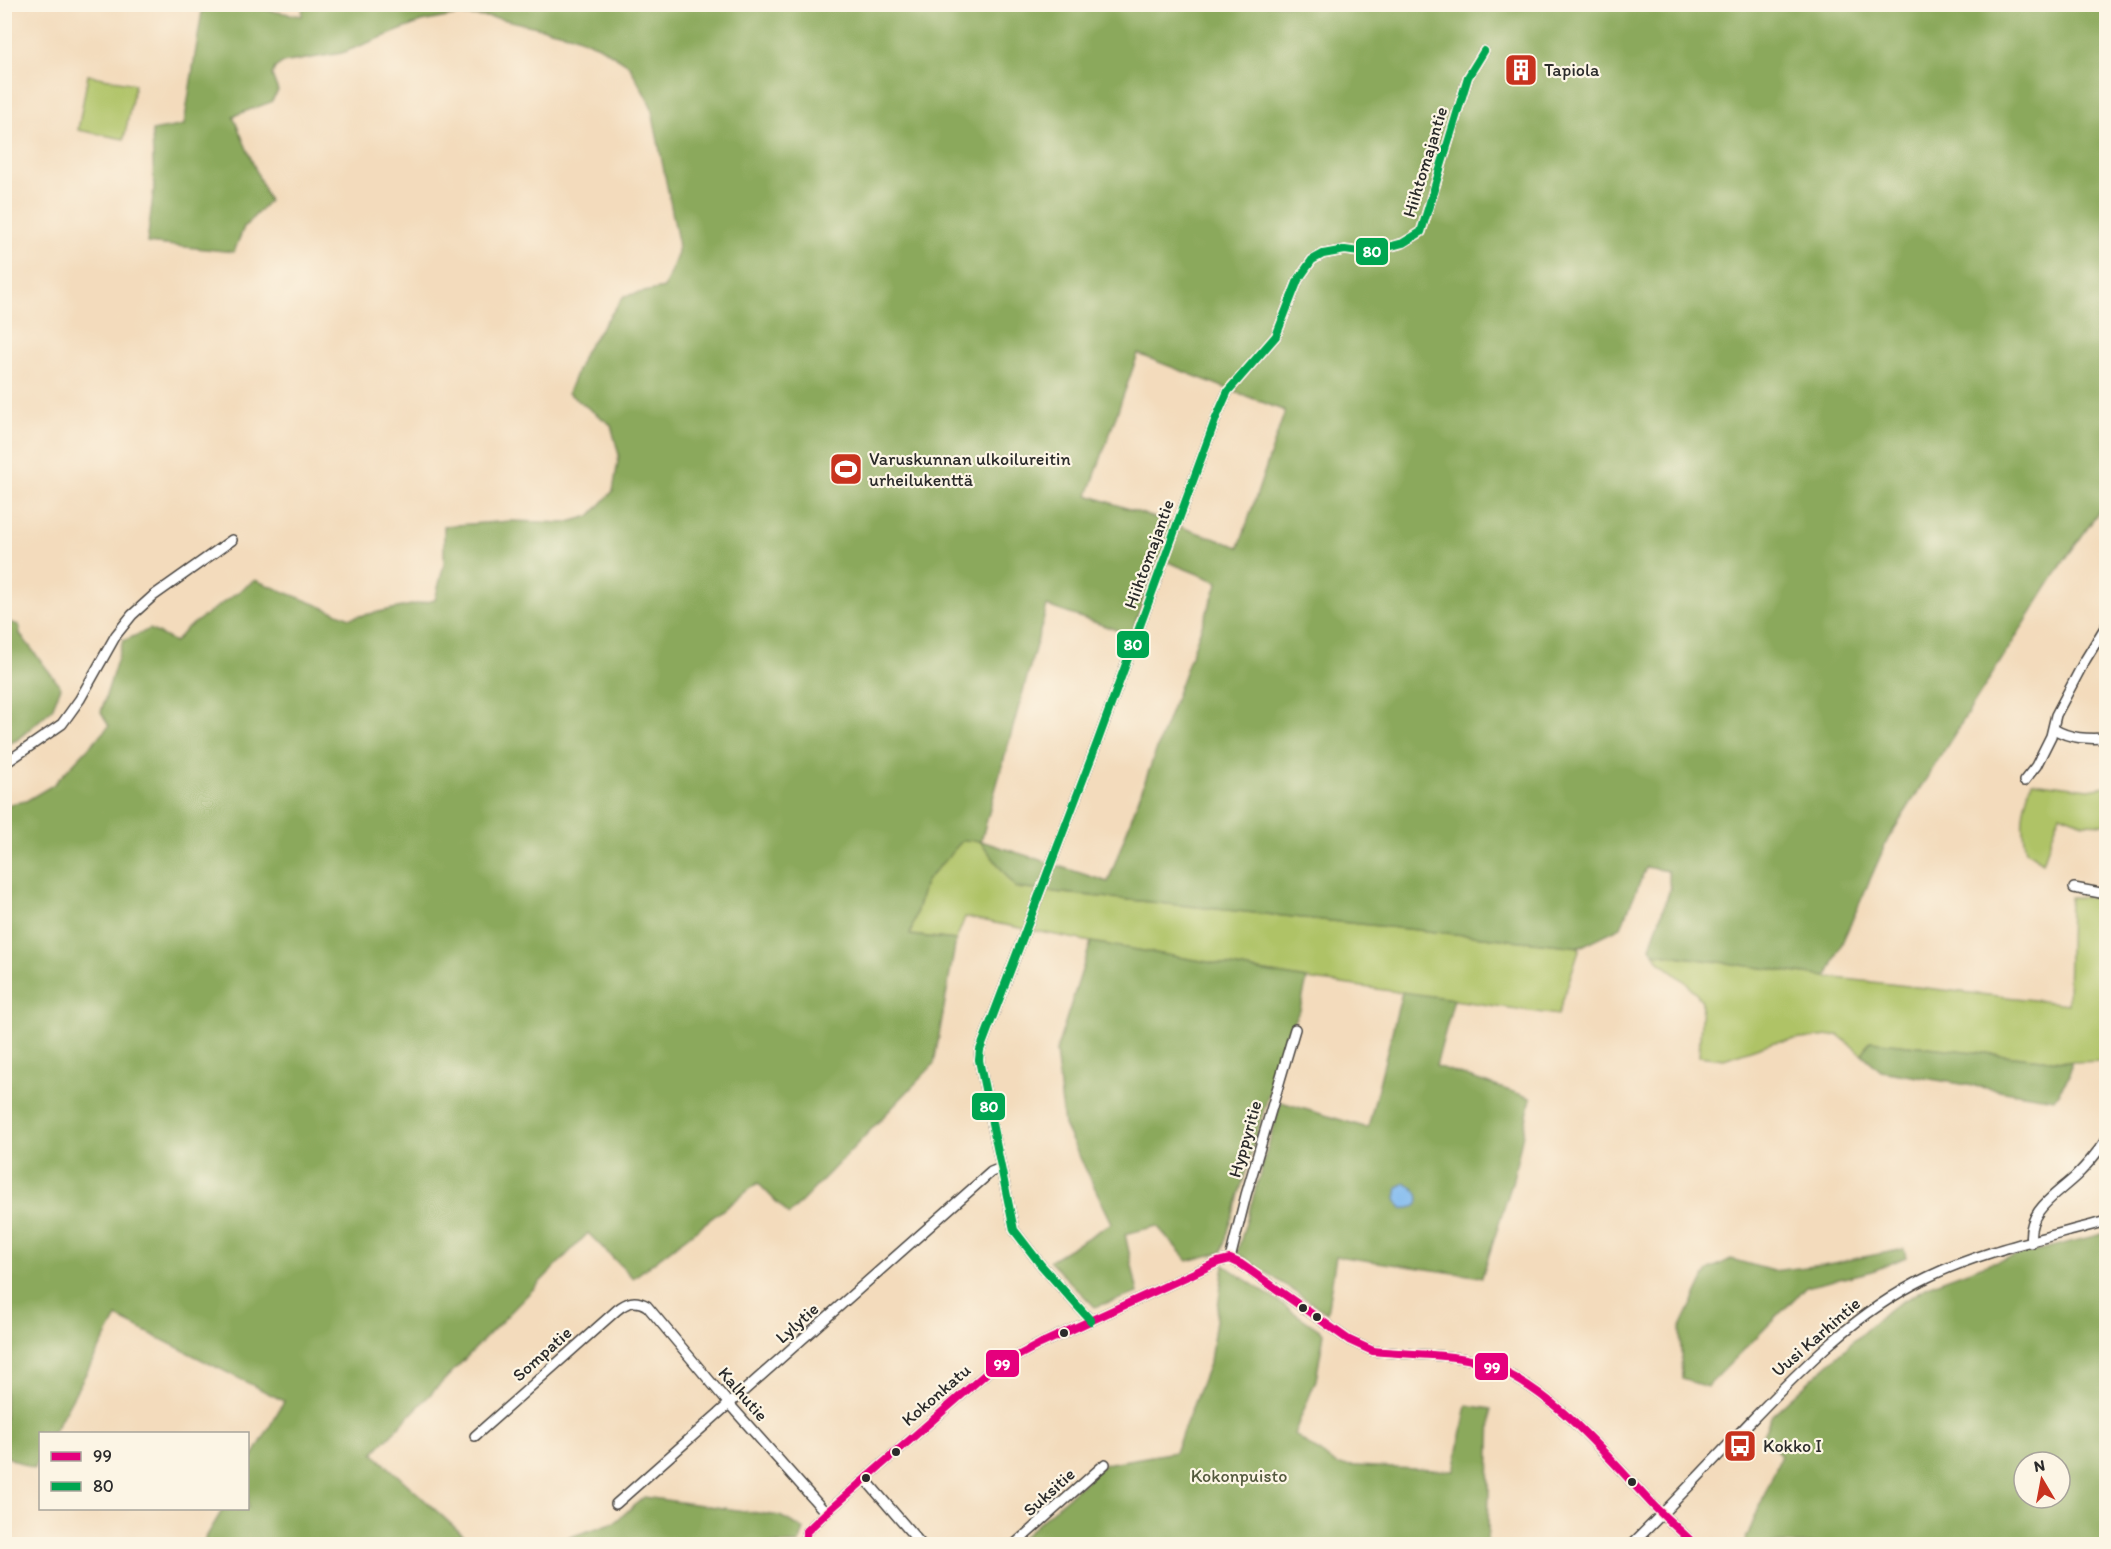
<svg xmlns="http://www.w3.org/2000/svg" width="2111" height="1549" viewBox="0 0 2111 1549" font-family="Itim,sans-serif">
  <rect width="100%" height="100%" fill="#fcf5e5"/>
  <filter id="ink" filterUnits="userSpaceOnUse"><feTurbulence type="fractalNoise" baseFrequency=".0167" numOctaves="2"/><feDisplacementMap in="SourceGraphic" scale="12" xChannelSelector="R" yChannelSelector="G"/><feConvolveMatrix kernelMatrix="1 2 1 2 8 2 1 2 1" color-interpolation-filters="sRGB"/></filter>
  <filter id="wash" filterUnits="userSpaceOnUse"><feTurbulence type="fractalNoise" baseFrequency=".008" numOctaves="4" result="noise"/><feDisplacementMap in="SourceGraphic" scale="24" xChannelSelector="R" yChannelSelector="G"/><feGaussianBlur stdDeviation="1.35" result="paint"/><feColorMatrix in="noise" values="0 0 0 0 0 0 0 0 0 0 0 0 0 0 0 0 0 1.4 0 .05"/><feComposite in="paint" operator="in"/></filter>
  <g filter="url(#wash)">
    <rect width="100%" height="100%" fill="#f3dbbc"/>
    <g fill="#afc366" stroke="#6d7748" stroke-width="1.5">
      <path d="M88,75l47,9 -11,55 -46,-9z"/>
      <path d="M2032,782l57,7 17,-3v38l-23,-1 -23,-9 -17,48 -17,-11c-6,-26 -4,-44 6,-69z"/>
      <path d="M962,840l18,1 36,47 564,59 -22,68 -251,-36 -216,-37 -126,-25 -9,23 -46,-5 15,-53z"/>
      <path d="M2070,897l36,1v163l-35,1 -200,-21 -9,13 -24,-19 -64,7 -50,17 -25,-3 3,-55 -14,-17 -28,-22 -6,-9 173,24 241,27z"/>
    </g>
    <g fill="#8ba95b" stroke="#5b6a43" stroke-width="1.5" fill-rule="evenodd">
      <path d="M303,4l1803,1v497l-42,59 -176,278 -61,138 -173,-24 -4,-6 20,-58 -2,-18 -22,-4 -25,60 -41,20 -564,-59 -36,-47 -17,-1 -38,42 -15,53 46,5 -22,124 -145,151 -31,-32 -125,95 -45,-45 -215,220 100,91h-271l21,-35 25,-1v-43l36,-64 -167,-84 -64,116 -13,1v22l-6,13 -29,-13v-651l21,-4 27,-16 56,-59 -8,-14 22,-71 27,-12 25,13 11,-13 69,-49 95,38 85,-18 9,-36v-38l67,-5 54,2 25,-7 23,-25 6,-36 -8,-30 -43,-32 17,-42 39,-55 40,-8 14,-35 -1,-17 -26,-130 -22,-41 -30,-19 -27,-11 -75,-17 -39,-3 -37,7 -79,31 -60,10 -7,5 -3,7 6,16 -7,11 -38,14 36,85 -25,26 -10,25 -87,-9 7,-55 -2,-57 32,-6 19,-120h32l67,11zM1138,354l147,57 -46,136 -151,-52zM1158,558l60,24 -110,300 -127,-41 66,-235 84,29z"/>
      <path d="M5,621l14,4 1,9 41,53 -9,22 -35,31 -12,5z"/>
      <path d="M1091,942l216,37 -7,31 -14,25 -64,217 -34,9 -31,-35 -32,8 13,59 -43,14 -46,-46 63,-38 -48,-98 -8,-74z"/>
      <path d="M1402,992l52,7 -18,67 95,32 -19,85 -30,94 -146,-21 -9,57 -90,-60 44,-151 87,26z"/>
      <path d="M1870,1041l201,21 -1,13 -16,24 -173,-28 -19,-17z"/>
      <path d="M2106,1233v311h-362l37,-89 -19,-19 10,-21 116,-105 44,-26 57,-21zM2024,1462h36v36h-36z"/>
      <path d="M1904,1249l2,8 -33,14 -67,16 -99,100 -25,-8 -2,-50 28,-59 23,-11 42,12 50,-6z"/>
      <path d="M1224,1265l100,68 -8,47 -22,54 43,31 117,6 13,-66 24,4 -3,122 -2,13h-471l90,-80 70,-12 35,-91z"/>
      <path d="M644,1497l136,19 24,13 -5,15h-250l66,-22z"/>
    </g>
    <path fill="#7eb9f0" stroke="#54728e" stroke-width="1.5" d="M1405,1183c20,9 18,28 -4,25l-5,-9 2,-12z"/>
  </g>
  <g filter="url(#ink)">
    <g fill="none" stroke-linecap="round" stroke-linejoin="round">
      <g stroke="#494541" stroke-width="12">
        <g id="minor">
          <path d="M2054,729c16,10 34,10 52,9"/>
          <path d="M4,764l58,-40 18,-25 36,-64 16,-20 21,-19 79,-56"/>
          <path d="M2024,781l12,-15 15,-30 5,-21 28,-53 22,-36"/>
          <path d="M2074,888l32,6"/>
          <path d="M2031,1243c-5,-32 25,-48 45,-67 11,-11 21,-23 30,-36"/>
          <path d="M1230,1259l16,-64 49,-166"/>
          <path d="M1091,1321l-50,-56 -27,-35 -35,-170 1,-10 117,-307 119,-325 12,-27 48,-55 22,-56 14,-20 11,-6 22,-4 21,3 37,-10 18,-11 47,-155 16,-26"/>
          <path d="M475,1436l142,-126c10,-8 18,-11 30,-4l83,99 96,108"/>
          <path d="M865,1479l56,65"/>
          <path d="M616,1504l375,-332 10,-4"/>
          <path d="M804,1544l3,-13 19,-18 163,-142 51,-27 178,-82 12,-3 11,5 108,76 24,11c35,4 77,2 110,12 67,23 121,90 168,140 13,14 29,27 43,41"/>
          <path d="M1015,1544l90,-80"/>
          <path d="M1632,1544c40,-39 78,-80 117,-121 54,-56 108,-112 179,-146 56,-27 119,-39 178,-56"/>
        </g>
      </g>
      <use href="#minor" stroke="#fff" stroke-width="9"/>
      <g stroke="#fcf5e5" stroke-width="12">
        <path id="bus-1" d="M804,1544l3,-13 19,-18 163,-142 51,-27 178,-82 12,-3 11,5 108,76 24,11c35,4 77,2 110,12 67,23 121,90 168,140 13,14 29,27 43,41"/>
      </g>
      <g stroke="#fcf5e5" stroke-width="12">
        <path id="bus-2" d="M1091,1321l-50,-56 -27,-35 -35,-170 1,-10 117,-307 119,-325 12,-27 48,-55 22,-56 14,-20 11,-6 22,-4 21,3 37,-10 18,-11 47,-155 16,-26"/>
      </g>
      <use href="#bus-1" stroke="#e5007d" stroke-width="8"/>
      <use href="#bus-2" stroke="#00a651" stroke-width="8"/>
    </g>
  </g>
  <defs>
    <g id="building-square" transform="scale(1.725)"><rect x="-9" y="-9" width="18" height="18" rx="4" fill="#c8321e" stroke="#fcf5e5"/><path d="M-4-6H4V6H1V3H-1V6H-4ZM-2.5-4.3h1.7v1.8h-1.7ZM.8-4.3h1.7v1.8H.8ZM-2.5-1h1.7V.8h-1.7ZM.8-1h1.7V.8H.8Z" fill="#fff"/></g>
    <g id="stadium-square" transform="scale(1.725)"><rect x="-9" y="-9" width="18" height="18" rx="4" fill="#c8321e" stroke="#fcf5e5"/><path d="M0-5a6.5 5 0 1 0 0 10a6.5 5 0 1 0 0-10ZM-3.5-1.8h7v3.6h-7Z" fill="#fff"/></g>
    <g id="bus-square" transform="scale(1.725)"><rect x="-9" y="-9" width="18" height="18" rx="4" fill="#c8321e" stroke="#fcf5e5"/><path d="M-5-6H5V4H4V6H2V4H-2V6H-4V4H-5ZM-3.5-4V0h7V-4ZM-3.5 1.2v1.5H-2V1.2ZM2 1.2v1.5H3.5V1.2Z" fill="#fff"/></g>
  </defs>
  <g fill-rule="evenodd">
    <use href="#building-square" x="1521" y="70"/>
    <use href="#stadium-square" x="846" y="469"/>
    <use href="#bus-square" x="1740" y="1446"/>
  </g>
  <g fill="#2b2b2b" stroke="#fcf5e5" stroke-width="2">
    <circle cx="1303" cy="1308" r="5"/>
    <circle cx="1317" cy="1317" r="5"/>
    <circle cx="1064" cy="1333" r="5"/>
    <circle cx="896" cy="1452" r="5"/>
    <circle cx="866" cy="1478" r="5"/>
    <circle cx="1632" cy="1482" r="5"/>
  </g>
  <g text-anchor="middle" stroke-width="4.5" stroke-linejoin="round" paint-order="stroke">
    <g font-size="18" fill="#2b2b2b" stroke="#fcf5e5" text-anchor="start">
      <text x="1544" y="76">Tapiola</text>
      <text x="869" y="465">Varuskunnan ulkoilureitin<tspan x="869" dy="21">urheilukenttä</tspan></text>
      <text x="1763" y="1452">Kokko I</text>
    </g>
    <g font-size="18" fill="#2b2b2b" stroke="#fcf5e5">
      <text transform="translate(1425 162) rotate(-73)" y="6">Hiihtomajantie</text>
      <text transform="translate(1149 554) rotate(-70)" y="6">Hiihtomajantie</text>
      <text transform="translate(1245 1139) rotate(-74)" y="6">Hyppyritie</text>
      <text transform="translate(797 1323) rotate(-42)" y="6">Lylytie</text>
      <text transform="translate(1816 1337) rotate(-41)" y="6">Uusi Karhintie</text>
      <text transform="translate(542 1354) rotate(-42)" y="6">Sompatie</text>
      <text transform="translate(743 1394) rotate(49)" y="6">Kalhutie</text>
      <text transform="translate(936 1395) rotate(-41)" y="6">Kokonkatu</text>
      <text transform="translate(1049 1492) rotate(-42)" y="6">Suksitie</text>
    </g>
    <g font-size="18" fill="#53593d" stroke="#fcf5e5">
      <text x="1239" y="1482">Kokonpuisto</text>
    </g>
  </g>
  <g stroke="#fcf5e5" stroke-width="2">
    <rect x="1355" y="237" width="34" height="29" rx="6" fill="#00a651"/>
    <rect x="1116" y="630" width="34" height="29" rx="6" fill="#00a651"/>
    <rect x="971" y="1092" width="35" height="29" rx="6" fill="#00a651"/>
    <rect x="985" y="1349" width="35" height="29" rx="6" fill="#e5007d"/>
    <rect x="1474" y="1352" width="35" height="29" rx="6" fill="#e5007d"/>
  </g>
  <g font-size="16" text-anchor="middle" font-weight="bold" fill="#fff">
    <text x="1372" y="257">80</text>
    <text x="1133" y="650">80</text>
    <text x="989" y="1112">80</text>
    <text x="1002" y="1370">99</text>
    <text x="1492" y="1373">99</text>
  </g>
  <rect width="2111" height="1549" fill="none" stroke="#fcf5e5" stroke-width="24"/>
  <rect x="39" y="1432" width="210" height="78" fill="#fcf5e5" stroke="#a8a49b" stroke-width="1.5"/>
  <rect x="51" y="1452" width="30" height="9" fill="#e5007d" stroke="#a8a49b" stroke-width="1.5"/>
  <text x="93" y="1462" font-size="18" fill="#2b2b2b">99</text>
  <rect x="51" y="1482" width="30" height="9" fill="#00a651" stroke="#a8a49b" stroke-width="1.5"/>
  <text x="93" y="1492" font-size="18" fill="#2b2b2b">80</text>
  <g transform="translate(2042 1480) rotate(350)"><circle r="28" fill="#fcf5e5" stroke="#a8a49b" stroke-width="1.5"/>
  <path d="M0-4.5L10 22L0 15L-10 22Z" fill="#c8321e"/>
  <text y="-9" font-size="16" font-weight="bold" text-anchor="middle" fill="#2b2b2b">N</text>
  </g>
</svg>
